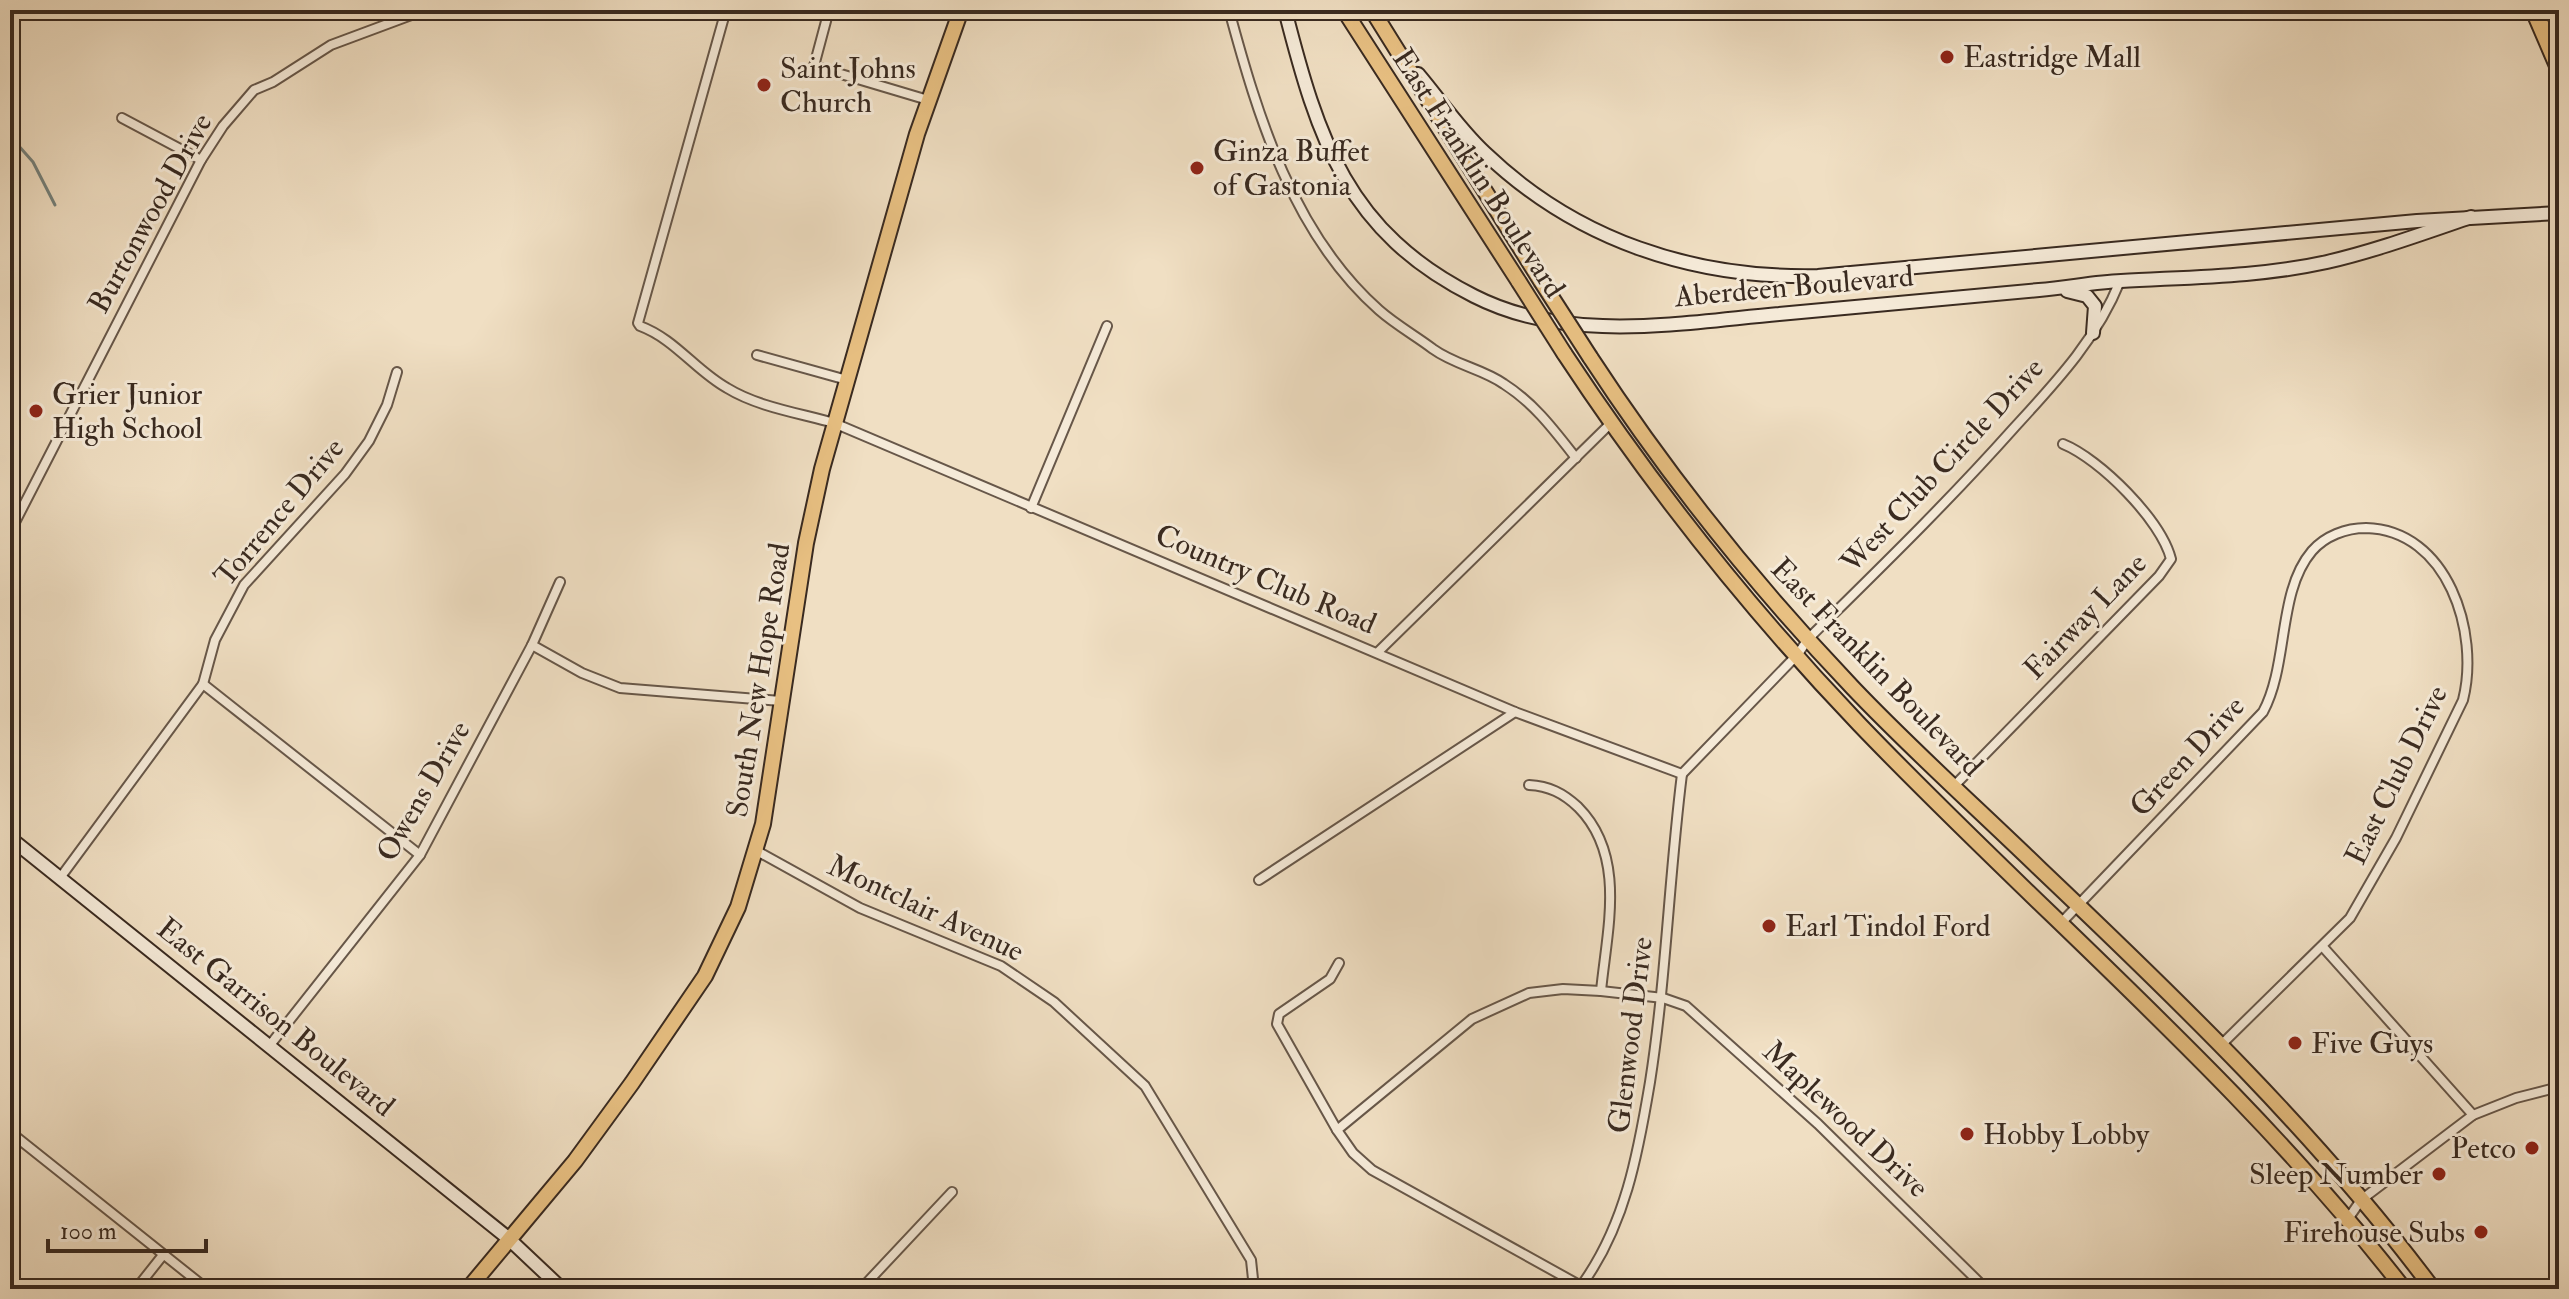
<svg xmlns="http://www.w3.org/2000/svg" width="2569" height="1299" viewBox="0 0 2569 1299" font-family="'IM FELL Double Pica',serif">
  <rect width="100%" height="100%" fill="#f0dfc3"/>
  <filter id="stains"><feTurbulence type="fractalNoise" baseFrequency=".0025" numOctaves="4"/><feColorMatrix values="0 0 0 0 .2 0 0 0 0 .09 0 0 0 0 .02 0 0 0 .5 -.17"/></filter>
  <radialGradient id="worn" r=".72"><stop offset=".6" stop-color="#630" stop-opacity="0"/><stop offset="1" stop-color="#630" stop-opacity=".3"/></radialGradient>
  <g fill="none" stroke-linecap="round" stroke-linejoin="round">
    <path stroke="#74817c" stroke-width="3" d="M10,136l23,26 22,43"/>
    <g stroke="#675749" stroke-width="12">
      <g id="street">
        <path d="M726,10l-88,313 2,3c35,13 56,45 87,62 31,19 72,25 107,35l681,289 167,62"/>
        <path d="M829,10l-15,56 114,34"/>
        <path d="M1229,10c29,107 64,224 150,300 17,15 37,26 54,39 22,16 50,20 71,35 30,19 50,46 72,74"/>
        <path d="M122,118l79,42"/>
        <path d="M757,355l90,25"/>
        <path d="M1031,508l76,-182"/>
        <path d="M10,532l191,-372 22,-34 31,-36 19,-8 58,-37 94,-35"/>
        <path d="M532,645l50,28 38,15 161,13"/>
        <path d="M1378,652l233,-229"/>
        <path d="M203,684l217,171"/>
        <path d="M1682,774l116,-120 10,-15c70,-69 140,-137 205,-210 42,-46 84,-90 107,-148"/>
        <path d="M1529,785c20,1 34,8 49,22 49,49 29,122 23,184"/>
        <path d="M1954,786l205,-210 12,-17c-10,-39 -71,-100 -108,-115"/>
        <path d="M757,851l103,57 141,58 53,36 91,84 106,174 2,19 -5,10"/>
        <path d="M60,878l143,-194 12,-44 29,-55 101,-111 24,-33 18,-36 10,-33"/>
        <path d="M1259,880l256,-168"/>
        <path d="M2062,922l201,-210c26,-48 14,-120 49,-161 13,-15 34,-23 54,-23 82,2 114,105 97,172l-67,138 -46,80 -130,128"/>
        <path d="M2323,947l150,168"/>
        <path d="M1339,963l-9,16 -51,35 -2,10 60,106 16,23 19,17 209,116"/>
        <path d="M270,1045l150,-190 112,-210 28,-63"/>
        <path d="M1337,1130l135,-111 57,-26 34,-4 38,2 62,7 23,8 132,118 168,165"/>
        <path d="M10,1132l197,157"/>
        <path d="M2348,1219l13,-19 112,-85 43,-17 43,-11"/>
        <path d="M136,1289l27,-34"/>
        <path d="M861,1289l91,-97"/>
        <path d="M1583,1289l-2,-3c44,-60 57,-132 69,-204 16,-102 19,-205 32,-308"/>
      </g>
    </g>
    <g stroke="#392a20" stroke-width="16">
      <g id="secondary">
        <path d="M1285,10c33,129 62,222 189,286 94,48 205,27 305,18 87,-8 174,-16 260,-24 28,-2 55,-8 82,-9 69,-4 138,-4 206,-19 48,-11 97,-29 144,-45"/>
        <path d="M1418,74c22,26 42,56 67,79 91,87 208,126 333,123l599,-55 142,-8"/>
        <path d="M2067,291l20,5 8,10 -2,27"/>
        <path d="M10,838l498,400 54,51"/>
      </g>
    </g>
    <g stroke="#392a20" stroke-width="18">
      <g id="primary">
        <path d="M1344,10l175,272"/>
        <path d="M1372,10l169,271"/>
        <path d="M1564,353c87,132 186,257 295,371 181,189 384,357 545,565"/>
        <path d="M1590,357c77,118 166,229 263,331 60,63 125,121 187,181 138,131 279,267 393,420"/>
        <path d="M468,1289l107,-128 57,-78 73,-107 33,-69 25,-83 43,-281 16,-74 95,-335 44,-124"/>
      </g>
    </g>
    <g stroke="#392a20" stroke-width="20">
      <path id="highway" d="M2534,10l25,58"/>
    </g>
    <use href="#street" stroke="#f5ead8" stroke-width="8"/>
    <use href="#secondary" stroke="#f5ead8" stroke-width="12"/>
    <use href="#primary" stroke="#e8c082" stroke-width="14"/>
    <use href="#highway" stroke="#e8c082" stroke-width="16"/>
    <g stroke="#392a20" stroke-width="18" stroke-linecap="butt">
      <g id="primary-bridge">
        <path d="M1541,281l49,76"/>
        <path d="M1519,282l45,71"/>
      </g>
    </g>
    <use href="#primary-bridge" stroke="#e8c082" stroke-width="14"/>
  </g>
  <g fill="#8f2418" stroke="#f5ead8" stroke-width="3">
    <circle cx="1947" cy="57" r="8"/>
    <circle cx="764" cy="85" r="8"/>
    <circle cx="1197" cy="168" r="8"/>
    <circle cx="36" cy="411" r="8"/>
    <circle cx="1769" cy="926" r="8"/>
    <circle cx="2295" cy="1043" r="8"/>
    <circle cx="1967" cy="1134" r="8"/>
    <circle cx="2532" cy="1148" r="8"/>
    <circle cx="2439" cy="1174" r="8"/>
    <circle cx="2481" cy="1232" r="8"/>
  </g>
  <g text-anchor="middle" stroke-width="6" stroke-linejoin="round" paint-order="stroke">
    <g font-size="30" fill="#392a20" stroke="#f5ead8" text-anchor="start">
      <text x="1963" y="67">Eastridge Mall</text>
      <text x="780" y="78">Saint Johns<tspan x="780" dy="34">Church</tspan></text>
      <text x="1213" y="161">Ginza Buffet<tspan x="1213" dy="34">of Gastonia</tspan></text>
      <text x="52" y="404">Grier Junior<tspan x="52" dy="34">High School</tspan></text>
      <text x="1785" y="936">Earl Tindol Ford</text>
      <text x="2311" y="1053">Five Guys</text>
      <text x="1983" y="1144">Hobby Lobby</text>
      <text x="2516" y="1158" text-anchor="end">Petco</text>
      <text x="2423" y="1184" text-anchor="end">Sleep Number</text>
      <text x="2465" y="1242" text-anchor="end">Firehouse Subs</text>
    </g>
    <g font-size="30" fill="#392a20" stroke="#f5ead8">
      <text transform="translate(1479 173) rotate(57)" y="10">East Franklin Boulevard</text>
      <text transform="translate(150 213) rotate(-61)" y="10">Burtonwood Drive</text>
      <text transform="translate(1794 286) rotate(-5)" y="10">Aberdeen Boulevard</text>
      <text transform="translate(1942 465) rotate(-47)" y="10">West Club Circle Drive</text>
      <text transform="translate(279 512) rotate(-50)" y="10">Torrence Drive</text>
      <text transform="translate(1266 579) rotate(23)" y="10">Country Club Road</text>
      <text transform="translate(2085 616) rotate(-46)" y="10">Fairway Lane</text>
      <text transform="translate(1877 667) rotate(46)" y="10">East Franklin Boulevard</text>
      <text transform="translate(758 680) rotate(-81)" y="10">South New Hope Road</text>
      <text transform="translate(2187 756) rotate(-47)" y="10">Green Drive</text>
      <text transform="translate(2396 775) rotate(-64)" y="10">East Club Drive</text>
      <text transform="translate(423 791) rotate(-60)" y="10">Owens Drive</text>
      <text transform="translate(926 908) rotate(25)" y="10">Montclair Avenue</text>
      <text transform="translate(276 1017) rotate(39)" y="10">East Garrison Boulevard</text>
      <text transform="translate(1630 1035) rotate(-83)" y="10">Glenwood Drive</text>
      <text transform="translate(1846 1119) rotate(43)" y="10">Maplewood Drive</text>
    </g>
  </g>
  <rect width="2569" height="1299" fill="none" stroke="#f0dfc3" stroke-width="40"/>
  <rect x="12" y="12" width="2545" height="1275" fill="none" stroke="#392a20" stroke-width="4"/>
  <rect x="20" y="20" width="2529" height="1259" fill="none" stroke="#392a20" stroke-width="2"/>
  <path d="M48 1239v12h158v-12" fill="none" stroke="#392a20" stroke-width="4"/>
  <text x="60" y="1239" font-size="24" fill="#392a20" stroke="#f5ead8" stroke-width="6" paint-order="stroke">100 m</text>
  <rect width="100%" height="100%" filter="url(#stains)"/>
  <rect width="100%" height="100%" fill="url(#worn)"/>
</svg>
